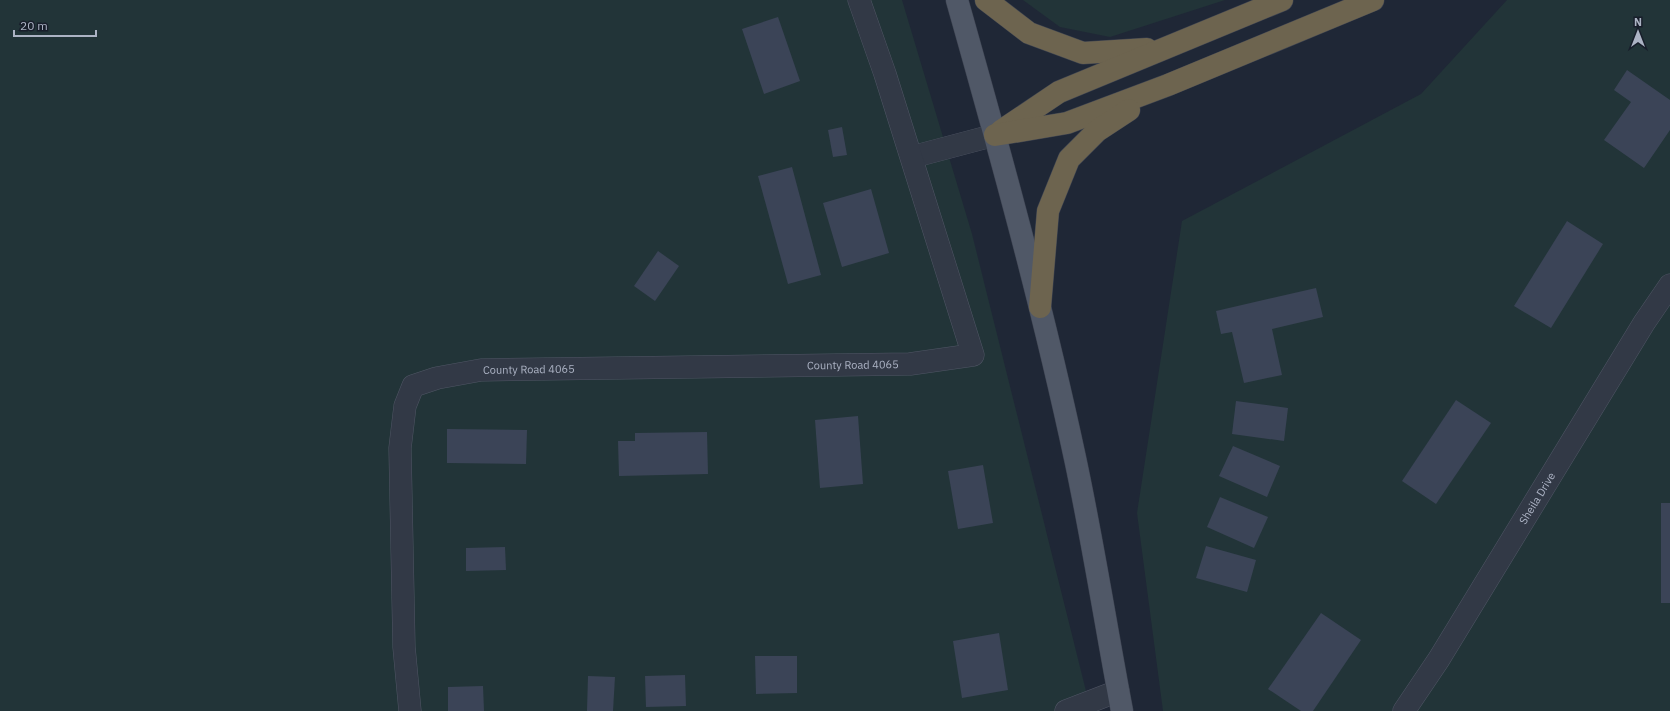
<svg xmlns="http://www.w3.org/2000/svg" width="1670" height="711" viewBox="0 0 1670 711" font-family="'IBM Plex Sans',sans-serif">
  <rect width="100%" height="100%" fill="#1f2736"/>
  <g fill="#223438">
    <path d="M0,0h902l70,234 119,477h-1091z"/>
    <path d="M1023,0h202l-115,37 -50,-10z"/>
    <path d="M1507,0h163v711h-507l-26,-198 45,-292 239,-127z"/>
  </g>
  <g fill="#3b4457">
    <path d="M778,17l22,64 -36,13 -22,-65z"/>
    <path d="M1627,70l43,30v30l-26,38 -40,-28 27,-38 -17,-12z"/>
    <path d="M842,127l5,28 -14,2 -5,-27z"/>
    <path d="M792,167l29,108 -33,9 -30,-108z"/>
    <path d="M871,189l18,64 -47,14 -19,-64z"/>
    <path d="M1567,221l36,23 -52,84 -37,-22z"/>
    <path d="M658,251l21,15 -24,35 -21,-15z"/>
    <path d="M1316,288l7,29 -51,12 10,46 -38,8 -12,-51 -11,2 -5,-23z"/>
    <path d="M1456,400l35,23 -55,81 -34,-23z"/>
    <path d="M1236,401l52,7 -4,33 -52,-7z"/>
    <path d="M858,416l5,68 -43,4 -5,-68z"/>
    <path d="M447,429l80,1 -1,34 -79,-1z"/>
    <path d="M707,432l1,42 -89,2 -1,-35h17v-8z"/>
    <path d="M1233,446l47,20 -13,31 -48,-21z"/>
    <path d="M983,465l10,58 -35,6 -10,-58z"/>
    <path d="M1220,497l48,20 -14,31 -47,-21z"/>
    <rect x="1661" y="503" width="9" height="100"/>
    <path d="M1206,546l50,14 -9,32 -51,-14z"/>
    <path d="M505,547l1,23 -40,1v-23z"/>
    <path d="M1321,613l40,27 -48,71h-12l-33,-22z"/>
    <path d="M999,633l9,57 -46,8 -9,-57z"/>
    <path d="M755,656h42v37l-41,1z"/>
    <path d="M685,675l1,31 -40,1 -1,-31z"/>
    <path d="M588,676l27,1 -2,34h-26z"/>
    <path d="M483,686l1,25h-36v-24z"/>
  </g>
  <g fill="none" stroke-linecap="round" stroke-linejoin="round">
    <g stroke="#505665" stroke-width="23">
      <g id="minor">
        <path d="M912,157l83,-22"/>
        <path id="s1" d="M410,711l-6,-64 -4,-199 5,-42 8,-20 24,-8 44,-8 429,-6 63,-9 -88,-281 -26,-74"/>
        <path d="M1066,711l52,-20"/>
        <path id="s2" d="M1404,711l35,-52 205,-336 26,-38"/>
      </g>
    </g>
    <g stroke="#3c4250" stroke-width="23">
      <path id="major" d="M957,0c43,152 85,304 118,458 18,84 31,169 47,253"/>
    </g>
    <g stroke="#3d4351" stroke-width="23">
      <g id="highway">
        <path d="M986,0l43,33 54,20 64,-4"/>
        <path d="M1001,131l58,-39 223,-92"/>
        <path d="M995,135l72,-12 101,-38 205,-85"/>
        <path d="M1040,307l8,-96 21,-52 28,-28 32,-21"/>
      </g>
    </g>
    <use href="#minor" stroke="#323946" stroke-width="22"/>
    <use href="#major" stroke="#505867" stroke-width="22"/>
    <use href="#highway" stroke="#6d644f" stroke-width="22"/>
  </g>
  <g text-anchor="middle" stroke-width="3" stroke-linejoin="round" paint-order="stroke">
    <g font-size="11" fill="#acb3c4" stroke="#181e2b">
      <text dy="4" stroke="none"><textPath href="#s1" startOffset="769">County Road 4065</textPath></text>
      <text dy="4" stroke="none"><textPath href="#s1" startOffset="445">County Road 4065</textPath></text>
      <text dy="4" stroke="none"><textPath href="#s2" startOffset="251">Sheila Drive</textPath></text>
    </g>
  </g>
  <g transform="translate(1638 32)" stroke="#181e2b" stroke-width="3" paint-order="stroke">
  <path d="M0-3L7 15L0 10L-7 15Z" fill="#acb3c4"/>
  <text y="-6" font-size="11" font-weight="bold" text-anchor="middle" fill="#acb3c4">N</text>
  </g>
  <path d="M14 30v6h82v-6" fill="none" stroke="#acb3c4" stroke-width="2"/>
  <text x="20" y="30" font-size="12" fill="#acb3c4" stroke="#181e2b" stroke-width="3" paint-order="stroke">20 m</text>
</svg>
